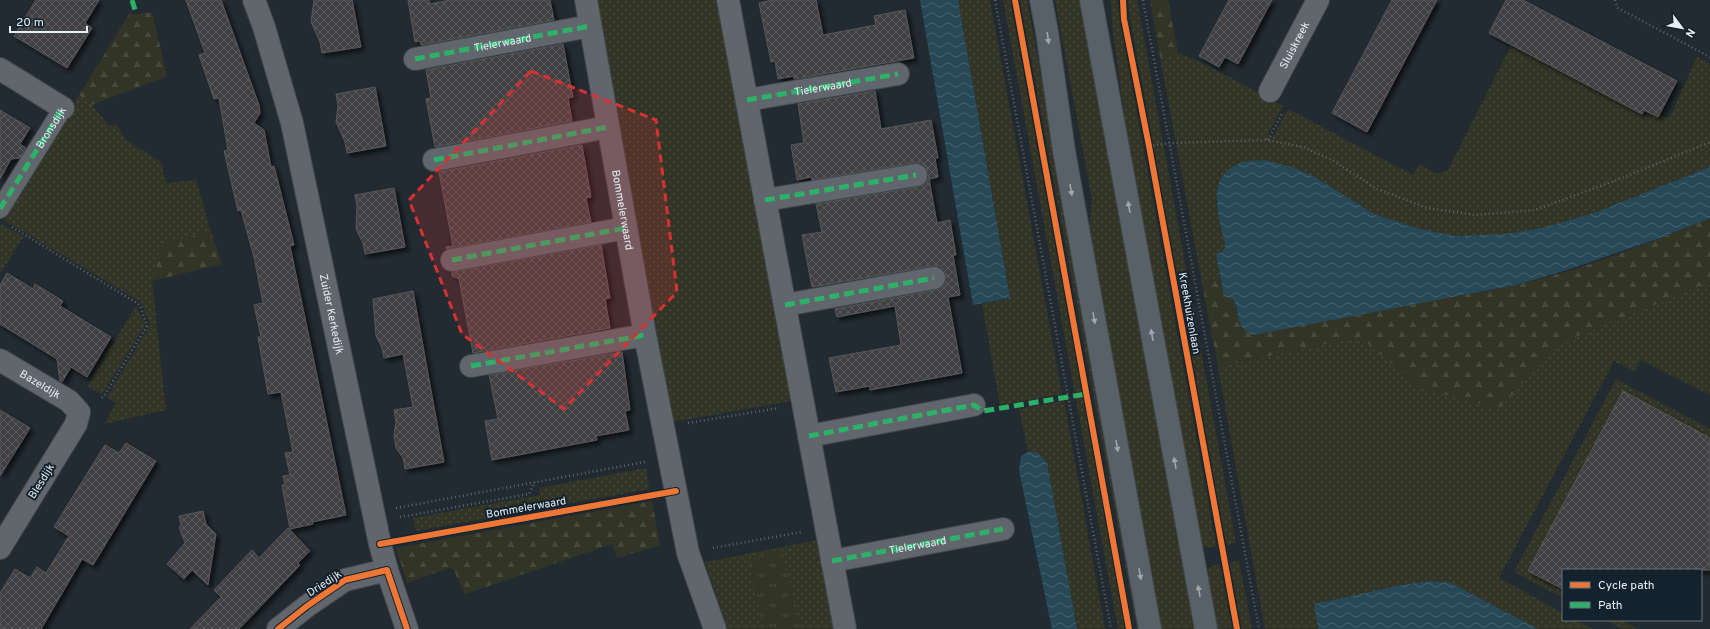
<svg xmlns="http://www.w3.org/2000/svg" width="1710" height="629" viewBox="0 0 1710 629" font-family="Overpass,sans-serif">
  <defs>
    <pattern id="grass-dots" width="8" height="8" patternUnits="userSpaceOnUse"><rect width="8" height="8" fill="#323526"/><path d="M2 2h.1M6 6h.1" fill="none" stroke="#46493c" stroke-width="1.8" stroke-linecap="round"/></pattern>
    <pattern id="forest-firs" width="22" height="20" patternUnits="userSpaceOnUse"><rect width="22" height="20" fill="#323526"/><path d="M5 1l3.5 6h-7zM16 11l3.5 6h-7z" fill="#46493c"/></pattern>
    <pattern id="park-tufts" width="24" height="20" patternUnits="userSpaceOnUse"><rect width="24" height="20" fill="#323526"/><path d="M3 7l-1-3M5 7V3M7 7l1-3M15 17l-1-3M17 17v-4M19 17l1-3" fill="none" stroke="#46493c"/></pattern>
    <pattern id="water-waves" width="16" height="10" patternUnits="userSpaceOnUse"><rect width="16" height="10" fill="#274857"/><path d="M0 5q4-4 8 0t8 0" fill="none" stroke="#466370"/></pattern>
    <pattern id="building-cross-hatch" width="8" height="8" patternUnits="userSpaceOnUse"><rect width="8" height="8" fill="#404043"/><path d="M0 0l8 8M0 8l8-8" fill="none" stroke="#5b5c5f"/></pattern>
    <filter id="shadow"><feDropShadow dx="3.5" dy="3.5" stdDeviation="2" flood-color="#0009"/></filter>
  </defs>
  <rect width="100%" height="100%" fill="#222b31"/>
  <g fill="url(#grass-dots)">
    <path d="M596,0h122l73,401 -118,21z"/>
    <path d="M958,0h32l72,394 -62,11 -18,-101 28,-6z"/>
    <path d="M1003,0h7l115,629h-7z"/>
    <path d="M1020,0h7l116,629h-6z"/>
    <path d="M1055,0h28l115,629h-41l-69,-386 4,-44z"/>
    <path d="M1111,0h6l2,16 97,529 -1,2h-8l-6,-2 -60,-309 -29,-212z"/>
    <path d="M1128,0h9l99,543 -8,2 -2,-2 -95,-521z"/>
    <path d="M1514,40l155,79 28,-62 13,7v103l-116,46 -48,14 -41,7 -51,2 -37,-8 -43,-14 -59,-37 -23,-10 -77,32 10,46 -2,6 -7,4 4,23 -18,5 -42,-226 18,-4 29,12 76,41 -16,30 6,1 15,-28 125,66 6,-11 18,10 11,-4z"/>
    <path d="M79,95l13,10 17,21 7,-2 10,16 35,22 5,21 30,-3 15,52 -48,11 -11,38 14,129 -62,14 12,-21 -9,-6 43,-72 -9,-23 -137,-82z"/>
    <path d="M2,224l21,13 -23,37v-47z"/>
    <path d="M1710,282v113l-69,-35 -7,11 -20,-10 -115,217 64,35v7h13l17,9h-55l-87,-46 -20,-2 -30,4 -87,19 4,25h-53l-47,-262 142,-30 60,51 79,21 60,-65z"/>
    <path d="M136,306l9,19 -43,69 -15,-8z"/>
    <path d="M1616,379l94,50v9l-87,-46 -95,179 35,19v8l-49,-26z"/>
    <path d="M1064,401l41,228h-28l-30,-167 -11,-10h-8l-9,-43z"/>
    <path d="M646,468l3,21 -233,42 -3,-13 127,-23 -1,-7z"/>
    <path d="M818,540l16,89h-106l-23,-67z"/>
    <path d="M1239,560l13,69h-10l-12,-65 2,-2z"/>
    <path d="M1218,564l2,2 12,63h-20l-6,-57 4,-5z"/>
    <path d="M1605,620h16l17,9h-16z"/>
  </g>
  <g fill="url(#forest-firs)">
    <path d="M1150,0h18l10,53 -18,4z"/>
    <path d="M131,11l1,4 20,-3 15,64 -75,29 -13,-10z"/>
    <path d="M1710,218v64l-151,62 -60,65 -79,-21 -60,-51 -142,30 -16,-84 18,-5 4,18 9,3 7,26c92,-12 185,-20 275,-40 65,-14 134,-42 195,-67z"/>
    <path d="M211,232l11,32 -70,17 11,-38z"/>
    <path d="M652,501l8,44 -43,13 -5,-14 -147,50 -13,-27 -45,16 -11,-35z"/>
  </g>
  <path fill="url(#park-tufts)" d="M782,551l18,76 -6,2h-30l-16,-70z"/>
  <g fill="url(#water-waves)">
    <path d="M920,0h38l52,298 -37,7z"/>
    <path d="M1264,160l28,7 23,10 59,37 43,14 38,8 50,-2 41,-7 48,-14 116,-46v51l-50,20 -93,32 -51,15 -263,50c-19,-8 -12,-20 -20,-36l-9,-3 -8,-41 7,-4 2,-6c-6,-29 -22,-70 18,-83 6,-2 15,-1 21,-2z"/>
    <path d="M1028,452h8l11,10 30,167h-25l-33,-159 2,-13z"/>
    <path d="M1431,581l20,2 87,46h-220l-4,-25 87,-19z"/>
  </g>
  <g fill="url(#building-cross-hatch)" stroke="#58575a" filter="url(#shadow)">
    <path d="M36,0h63l-14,23 7,5 -25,40 -53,-32z"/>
    <path d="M186,0h35l38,105 1,8 -6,10 10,7 7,37 3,-1 20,79 -4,1 56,269 -34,7 1,2 -23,5 -8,-44h3l-2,-9 7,-1 -5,-22 8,-1 -12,-60 -13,2 -10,-57h3l-7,-32 9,-2 -9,-46 -13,-47 -3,1 -14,-60 4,-1 -9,-52 -5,1 -15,-44 6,-2z"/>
    <path d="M314,0h38l9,47 -39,6 -2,-11 -9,-20z"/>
    <path d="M408,0h21l1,4 20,-4h100l4,20 -133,25 -1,-4 -5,1z"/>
    <path d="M773,0h43l7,35 53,-10 -2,-9 31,-6 9,48 -120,21v-3l-16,3 -3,-18 -4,1 -12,-59z"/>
    <path d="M1229,0h43l-34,64 -13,-7 -6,10 -20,-11z"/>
    <path d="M1392,0h45l-70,132 -35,-19z"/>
    <path d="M1506,0h17l154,81 -19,36 -14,-7 -2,4 -153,-81z"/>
    <path d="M563,44l10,53 -5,1 4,23 -137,26 -9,-48 5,-1 -5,-28z"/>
    <path d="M375,87l11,59 -39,7 -2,-11 -9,-20 2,-16 -2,-12z"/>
    <path d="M875,91l6,38 50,-9 7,38h-3l3,19 -9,2 8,44 13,-3 6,35h-3l7,40 -12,2 14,76 -92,17v-4l-34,6 -7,-34 72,-13 -6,-39 -58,11 -2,-8 101,-19 6,-3 4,-5v-6l-2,-6 -5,-4h-7l-120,21 -10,-52 20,-3 -6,-28 102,-17 6,-3 4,-5v-6l-2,-6 -5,-4h-7l-102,17 -1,-3 -14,3 -6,-35 13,-2 -6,-39z"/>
    <path d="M0,110l30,18 -10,16 6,4 -6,10 -9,1 -11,20z"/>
    <path d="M582,145l9,52 -5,1 5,24 -145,27v-2l7,-1 -14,-74z"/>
    <path d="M394,188l11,59 -40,7 -2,-11 -7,-14 1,-23 -2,-11z"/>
    <path d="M601,245l9,53 -5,1 5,29 -137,25 -14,-74 -7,-3v-4z"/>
    <path d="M7,273l26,16 2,-5 28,17 -3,5 51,31 -24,40 -16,-10 -9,15 -2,-1 -3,-22 -57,-35v-39z"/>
    <path d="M413,291l31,171 -39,7 -2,-11 -7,-10 -2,-13 2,-13 -2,-12 19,-3 -10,-53 -19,4 -2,-10 -6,-12 -3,-37z"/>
    <path d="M622,352l8,58 -5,1 4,19 -33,6 1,4 -105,20 -7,-39 13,-2 -9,-44z"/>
    <path d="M1623,391l87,47v132h-147v19l-35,-18z"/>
    <path d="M0,410l30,18 -30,48z"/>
    <path d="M126,443l30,18 -63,104 -11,-6 -41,70h-41v-36l15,-24 15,9 7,-11 9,6 23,-37 -15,-9 21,-34 30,-48 14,8z"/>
    <path d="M203,511l3,13 10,10 -8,51 -16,-15 -8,9 -17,-15 18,-21 -6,-16 2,-1 -2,-10z"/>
    <path d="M288,528l22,23 -12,12 2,2 -61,64h-49l31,-32 -7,-7 38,-40 7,8z"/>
  </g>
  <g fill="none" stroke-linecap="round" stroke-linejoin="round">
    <g stroke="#40484d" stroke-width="20">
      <path id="pedestrian" d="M0,209l63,-101"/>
    </g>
    <g stroke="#40484d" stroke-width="24">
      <g id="minor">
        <path id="s1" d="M254,0l10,27 28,96 88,421 7,26 20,59"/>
        <path id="s2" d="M586,0l59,335 43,218 27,76"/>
        <path d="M728,0l117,629"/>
        <path d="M415,59l175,-33"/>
        <path d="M0,69l63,39"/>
        <path id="s3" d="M1270,91l48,-91"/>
        <path id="s4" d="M747,100l151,-26"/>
        <path d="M434,160l174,-33"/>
        <path d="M765,200l151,-25"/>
        <path d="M452,260l174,-32"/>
        <path d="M785,305l149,-27"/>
        <path id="s5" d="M0,360l69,41 10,11 -3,12 -76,124"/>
        <path d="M471,366l174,-31"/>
        <path d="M809,436l165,-31"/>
        <path d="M832,561l171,-32"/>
        <path d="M278,629l29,-23 38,-26 42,-10"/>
      </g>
    </g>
    <g stroke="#40484d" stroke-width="24">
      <g id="secondary">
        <path d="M1041,0l6,32 17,119 86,478"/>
        <path d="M1091,0l115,629"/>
      </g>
    </g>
    <g stroke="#5e6468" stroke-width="2.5" stroke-dasharray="1 3" stroke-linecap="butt">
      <path d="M995,0l116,629"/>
      <path d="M1143,0l116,629"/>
      <path d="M1615,0l3,8 92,49"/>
      <path d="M1268,140l15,-28"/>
      <path d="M1149,146l21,-3 98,-3 35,7 29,13 45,29 50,19 49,7 59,-5 87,-32 88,-36"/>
      <path d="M12,227l128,78 7,21 -43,70 -4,3"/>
      <path d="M688,423l91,-15"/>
      <path d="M396,508l249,-46"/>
      <path d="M400,517l129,-23 6,-12"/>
      <path d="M713,548l89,-16"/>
    </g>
    <use href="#pedestrian" stroke="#60666c" stroke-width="18"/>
    <use href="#minor" stroke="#60666c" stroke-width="22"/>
    <use href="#secondary" stroke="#576167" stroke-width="22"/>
    <g stroke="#2db169" stroke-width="5" stroke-dasharray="10 5" stroke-linecap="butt">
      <path d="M132,0l3,10"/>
      <path id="s6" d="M415,59l175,-33"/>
      <path d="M747,100l151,-26"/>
      <path d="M434,160l174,-33"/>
      <path d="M765,200l151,-25"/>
      <path id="s7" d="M0,209l63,-101"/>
      <path d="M452,260l174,-32"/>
      <path d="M785,305l149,-27"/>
      <path d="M471,366l174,-31"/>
      <path d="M809,436l165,-31 9,6 103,-17"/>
      <path id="s8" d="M832,561l171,-32"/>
    </g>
    <g stroke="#13222d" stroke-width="8">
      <g id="cycleway">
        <path d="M1015,0l114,629"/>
        <path d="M1123,0l1,19 25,127 88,483"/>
        <path d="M380,544l296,-53"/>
        <path d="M278,629l29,-23 38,-26 42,-10 20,59"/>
      </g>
    </g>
    <use href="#cycleway" stroke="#f07635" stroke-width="6"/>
  </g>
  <defs><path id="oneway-solid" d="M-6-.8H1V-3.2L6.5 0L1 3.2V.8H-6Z"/></defs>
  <g fill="#9ea8af">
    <use href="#oneway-solid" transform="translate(1048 38) rotate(82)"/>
    <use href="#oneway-solid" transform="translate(1071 190) rotate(80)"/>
    <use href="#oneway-solid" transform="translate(1129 207) rotate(-100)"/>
    <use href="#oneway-solid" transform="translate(1094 318) rotate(80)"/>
    <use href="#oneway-solid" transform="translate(1152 335) rotate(-100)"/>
    <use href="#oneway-solid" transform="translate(1117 446) rotate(80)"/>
    <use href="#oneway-solid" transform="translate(1175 463) rotate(-100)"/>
    <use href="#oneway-solid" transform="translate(1140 574) rotate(80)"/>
    <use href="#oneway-solid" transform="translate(1199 591) rotate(-100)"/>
  </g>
  <path fill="#d73232" fill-opacity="0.2" stroke="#d73232" stroke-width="3" stroke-dasharray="8 5" stroke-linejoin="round" d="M531,71l125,49 21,172 -113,117 -102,-75 -53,-134z"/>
  <g text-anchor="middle" stroke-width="4" stroke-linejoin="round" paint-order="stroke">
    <g font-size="11" fill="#e5eff7" stroke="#13222d">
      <text dy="4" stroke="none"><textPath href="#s6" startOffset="89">Tielerwaard</textPath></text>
      <text dy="4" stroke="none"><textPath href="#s3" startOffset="52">Sluiskreek</textPath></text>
      <text dy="4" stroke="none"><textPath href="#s4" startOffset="77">Tielerwaard</textPath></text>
      <text dy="4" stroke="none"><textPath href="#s7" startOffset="96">Bronsdijk</textPath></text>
      <text dy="4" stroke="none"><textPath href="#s2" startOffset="213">Bommelerwaard</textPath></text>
      <text transform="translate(1190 313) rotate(80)" y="4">Kreekhuizenlaan</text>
      <text dy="4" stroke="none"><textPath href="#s1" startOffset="324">Zuider Kerkedijk</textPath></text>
      <text dy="4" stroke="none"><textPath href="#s5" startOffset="47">Bazeldijk</textPath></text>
      <text transform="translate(41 481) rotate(-58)" y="4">Blesdijk</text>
      <text transform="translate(526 507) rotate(-10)" y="4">Bommelerwaard</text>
      <text dy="4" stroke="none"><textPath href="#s8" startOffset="87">Tielerwaard</textPath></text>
      <text transform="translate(324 583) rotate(-33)" y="4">Driedijk</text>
    </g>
  </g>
  <rect x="1562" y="569" width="140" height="52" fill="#13222d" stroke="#67747e"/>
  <rect x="1570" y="582" width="20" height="6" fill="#f07635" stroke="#67747e"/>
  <text x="1598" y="589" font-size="12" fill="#e5eff7">Cycle path</text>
  <rect x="1570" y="602" width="20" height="6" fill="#2db169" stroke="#67747e"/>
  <text x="1598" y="609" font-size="12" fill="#e5eff7">Path</text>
  <g transform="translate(1682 28) rotate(122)" stroke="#13222d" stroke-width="3" paint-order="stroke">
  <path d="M0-3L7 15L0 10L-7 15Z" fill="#e5eff7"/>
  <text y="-6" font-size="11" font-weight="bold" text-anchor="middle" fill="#e5eff7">N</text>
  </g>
  <path d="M10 26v6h77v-6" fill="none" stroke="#e5eff7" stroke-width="2"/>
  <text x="16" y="26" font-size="12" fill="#e5eff7" stroke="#13222d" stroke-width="3" paint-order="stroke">20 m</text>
</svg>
